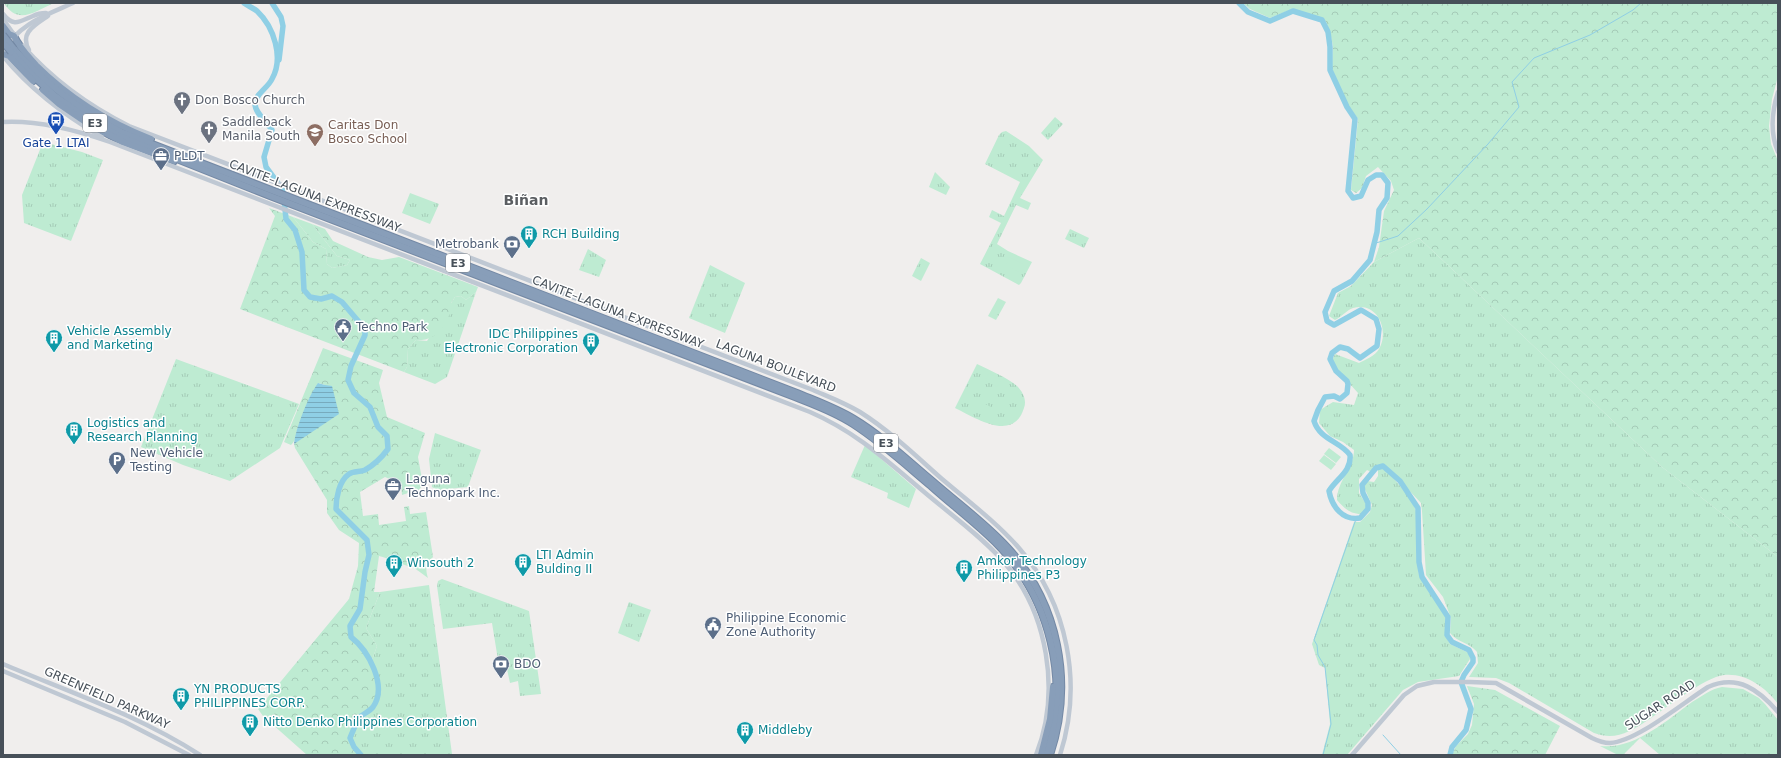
<svg xmlns="http://www.w3.org/2000/svg" width="1781" height="758" viewBox="0 0 1781 758" font-family="'DejaVu Sans',sans-serif">
  <defs>
    <pattern id="grass-tufts" width="24" height="20" patternUnits="userSpaceOnUse"><rect width="24" height="20" fill="#beebd2"/><path d="M3 7l-1-3M5 7V3M7 7l1-3M15 17l-1-3M17 17v-4M19 17l1-3" fill="none" stroke="#a5cbb7"/></pattern>
    <pattern id="forest-crowns" width="20" height="18" patternUnits="userSpaceOnUse"><rect width="20" height="18" fill="#beebd2"/><path d="M2 6a3 3 0 1 1 6 0M12 15a3 3 0 1 1 6 0" fill="none" stroke="#a5cbb7"/></pattern>
    <pattern id="water-rules" width="6" height="5" patternUnits="userSpaceOnUse"><rect width="6" height="5" fill="#8fcfe5"/><path d="M0 2.5h6" fill="none" stroke="#77aabd"/></pattern>
  </defs>
  <rect width="100%" height="100%" fill="#f0eeed"/>
  <g fill="url(#grass-tufts)">
    <path d="M4,3h50c-19,8 -36,23 -50,0z"/>
    <path d="M1055,117l8,7 -15,16 -7,-7z"/>
    <path d="M1006,131l23,15 14,14 -23,38 11,5 -3,7 -12,-5 -19,39 11,7 24,11 -11,21 -2,2 -39,-21 21,-41 -12,-6 3,-7 12,6 16,-34 -35,-18 14,-29 3,-3z"/>
    <path d="M43,142l39,10 21,8 -32,81 -47,-18 -2,-28z"/>
    <path d="M935,172l15,15 -4,8 -17,-8z"/>
    <path d="M410,193l29,11 -9,20 -28,-11z"/>
    <path d="M293,217l19,7 25,32 13,4 -3,5 -15,3 -5,-4 -1,-15 -13,-7z"/>
    <path d="M1070,229l19,9 -5,10 -19,-9z"/>
    <path d="M1419,238l243,229 116,90v147c-13,-17 -32,-31 -54,-29 -19,2 -59,34 -76,45 -18,12 -33,21 -54,13l-85,-50 -13,-5 -27,-1 9,-14 -1,-11c-8,-10 -19,-9 -27,-19l1,-15 -8,-21 -17,-22 -4,-64 -1,-8 -37,-39 -10,4 -3,4 -4,-2 -8,9v14l7,11v5l-5,5c-11,0 -17,-6 -24,-14 0,-19 17,-32 17,-50l-11,-8 -13,-6 -11,-13 1,-13 13,-8 21,3 4,-12 -27,-30 4,-9 24,9c6,-3 16,-7 20,-14 11,-19 -2,-48 -26,-41 -6,2 -12,9 -18,12l-6,-4 9,-23 13,-7 23,-24z"/>
    <path d="M588,249l18,11 -7,17 -20,-7z"/>
    <path d="M921,258l9,5 -9,18 -9,-5z"/>
    <path d="M710,265l35,18 -20,50 -36,-15z"/>
    <path d="M476,292l-29,85 -12,7 -31,-12 3,-5 1,-18 8,-9 11,1 28,-44 6,-1 5,4z"/>
    <path d="M998,298l8,4 -10,18 -8,-4z"/>
    <path d="M176,359l123,45 -19,44 -50,33 -47,-16 -42,-18z"/>
    <path d="M977,364c12,6 31,14 40,22 6,6 10,14 7,22 -11,35 -48,10 -69,0z"/>
    <path d="M435,433l46,17 -13,37 -31,3 -5,-3 -3,-28z"/>
    <path d="M865,445l51,44 -7,19 -22,-10 1,-5 -37,-16z"/>
    <path d="M1384,467l28,33 4,11 1,49 2,15 27,42 -1,18 5,9 19,9 1,6 -11,17 -41,6 -15,8 -56,65h-25l8,-31 -5,-56 -6,-3 -7,-21 42,-122h6l10,-10 2,-7 -8,-18 3,-6 7,1 4,-6v-7z"/>
    <path d="M442,579l87,32 12,83 -21,2 -2,-15 -8,2 -5,-23h-7l-6,-37 -49,6 -6,-43 1,-5z"/>
    <path d="M429,585l23,169 -91,1 -7,-8 -4,-9 10,-21 13,-10 6,-22 -8,-22 6,-17 -11,-18 14,-36z"/>
    <path d="M629,602l22,8 -12,32 -21,-9z"/>
    <path d="M1722,687l21,2 16,9 6,6 13,16v35h-118l-20,-17 -17,17h-5l-18,-9c34,4 66,-25 92,-44 10,-6 19,-13 30,-15z"/>
  </g>
  <g fill="url(#forest-crowns)">
    <path d="M1243,3h535v73l-6,23 -3,27 2,18 7,17v396l-116,-90 -243,-229 -45,24 5,-15 5,-36 10,-21 -3,-9 -13,-14 -12,9 -4,12 -6,5 -5,-3 7,-71 -10,-14 -16,-36 1,-23 -3,-14 -5,-12 -33,-11 -22,9 -20,-9z"/>
    <path d="M269,208l24,9 20,25 13,7 1,15 5,4 15,-3 3,-5 -13,-4 -25,-32 13,5 8,12 35,16 14,3 17,-3 79,30 -2,5 -10,8 -5,-4 -6,1 -4,6 2,5c-10,18 -14,33 -37,32l-8,9 -1,18 -3,5 -164,-63 35,-93z"/>
    <path d="M323,348l60,22 -4,13 8,34 38,16 -7,24 5,28 -11,12 -4,-4 -6,2 -1,-11 -16,-7 -25,15 3,24 15,-2 1,11 27,-4 -2,-14 5,-1 1,8 16,-2 7,45c-7,7 -8,12 -5,21l-15,-11c-6,0 -25,-9 -34,-11l-5,36h6l-14,36 11,18 -6,17 8,22 -1,12 -5,10 -13,10 -10,21 4,9 7,8h-54l-44,-39 -5,-7 91,-110 9,-33 1,-23 -20,-13 -12,-17v-13l-32,-52 -1,-4 12,-9 19,-50 -6,-2c-10,12 -15,29 -21,44 -2,6 -2,14 -7,18l-7,-3z"/>
    <path d="M1467,686l28,4 65,36 -15,29h-93l4,-9 12,-12 4,-9 2,-21z"/>
  </g>
  <g fill="#beebd2">
    <path d="M1009,257l14,7 -4,8 -13,-7z"/>
    <path d="M989,373l12,7 -4,7 -12,-7z"/>
    <path d="M975,399l16,8 -3,7 -16,-8z"/>
    <path d="M1329,448l12,9 -5,6 -12,-9z"/>
    <path d="M1324,455l12,9 -5,6 -12,-9z"/>
  </g>
  <path fill="url(#water-rules)" d="M318,383l7,2 7,1 7,28 -45,30c2,-17 14,-47 24,-61z"/>
  <g fill="none" stroke-linecap="round" stroke-linejoin="round">
    <g stroke="#8fcfe5" stroke-width="1">
      <path d="M1373,244l25,-8 29,-27 61,-65 31,-37 -7,-25 22,-24 56,-23 43,-25 8,-7"/>
      <path d="M1383,735l18,20"/>
      <path d="M1323,755l8,-31 -6,-57 -7,-12 -1,-10 -3,-5 42,-121"/>
    </g>
    <g stroke="#8fcfe5" stroke-width="5.5">
      <path d="M244,3c4,3 9,5 13,8 17,16 27,47 15,68 -4,9 -17,15 -17,25 0,9 12,18 17,26l-8,27 2,10 17,23 3,29 9,11 7,22 2,38 6,7 11,2 11,-3 10,6 23,27v6l-14,31 -3,14 6,13 16,14 8,20 9,9 1,13c-6,8 -14,16 -23,21 -5,2 -12,1 -16,4 -10,7 -13,24 -13,35l31,31 2,15 -4,17 -5,37 -10,17 1,11c17,13 37,49 22,70 -3,4 -8,6 -12,9 -5,6 -8,15 -11,22l4,9 7,8"/>
      <path d="M272,3l9,14 2,9 -4,34"/>
      <path d="M1239,3l9,9 22,9 23,-10 29,9 6,12 2,15v23l17,37 8,12 -7,72 5,7 8,-2 7,-16 8,-5h6l6,8 -1,15 -8,12 -2,22 -7,28 -18,21 -18,10 -9,21 2,9 7,4 27,-15 15,9 3,10 -2,17 -17,12 -12,-9 -8,-2 -8,6 -2,6 6,12 11,10 1,3 -1,9 -7,6 -6,-3 -9,1 -7,13 -4,11c6,19 26,20 36,34 2,16 -14,24 -21,36 3,16 14,30 31,27l8,-9v-6l-5,-10 -1,-8 14,-17 7,-2 17,15 18,27 1,54 3,15 26,40 -1,18 5,7 17,8 4,8v4l-9,13 -3,7 10,27 -5,21 -14,17 -2,8"/>
    </g>
    <g stroke="#7489a5" stroke-width="8">
      <g id="highway">
        <path d="M3,26l6,8 5,2c5,11 13,19 22,29 33,33 72,57 115,74"/>
        <path d="M14,49c31,35 66,61 107,83l676,261c19,8 39,15 57,26 30,18 56,44 83,66 23,20 49,39 70,62 52,56 67,136 43,208"/>
        <path d="M11,52l22,24 22,20 33,23 31,17 151,60 525,201c20,8 40,15 58,27 28,18 53,41 78,62 21,19 44,36 64,56 55,55 76,139 51,213"/>
        <path d="M3,54l6,2 24,25"/>
        <path d="M43,90l16,14 28,19"/>
        <path d="M98,129l25,13 51,19"/>
        <path d="M1041,755l9,-36 3,-32"/>
      </g>
    </g>
    <g stroke="#bfc8d3" stroke-width="4.5">
      <path d="M3,14c11,14 17,7 30,2 4,-2 9,-3 13,-3"/>
      <path d="M3,19l12,17"/>
      <path d="M23,46c30,34 66,60 106,80l684,264c16,7 32,13 47,22 30,19 56,44 82,67 26,22 54,43 77,69 49,56 64,136 41,207"/>
      <path d="M29,50c-10,-17 6,-25 19,-34"/>
      <path d="M3,52c15,-28 43,-37 70,-49"/>
      <path d="M3,56c27,33 61,59 99,81"/>
      <path d="M1778,92c-6,19 -8,41 0,60"/>
      <path d="M3,122c36,-2 73,8 107,20l700,270c46,20 76,48 113,79 27,23 57,44 80,70 45,51 58,131 33,194"/>
      <path d="M3,664c66,28 137,52 197,91"/>
      <path d="M3,671l122,51 64,33"/>
      <path d="M1352,755l52,-60 13,-9 17,-4h36l26,1 96,55c6,3 11,5 18,5 26,-1 74,-41 98,-56 30,-13 51,3 70,25"/>
    </g>
    <use href="#highway" stroke="#889eb9" stroke-width="6"/>
    <g stroke="#7489a5" stroke-width="8" stroke-linecap="butt">
      <g id="highway-bridge">
        <path d="M3,35l11,14"/>
        <path d="M3,42l8,10"/>
      </g>
    </g>
    <use href="#highway-bridge" stroke="#889eb9" stroke-width="6"/>
  </g>
  <defs>
    <g id="church-pin" transform="scale(0.9)"><path d="M0 17L-7.5 6A9.5 9.5 0 1 1 7.5 6Z" fill="#6b7280" stroke="#fff"/><path d="M-1.2-6h2.4v3.5h3.3v2.4h-3.3V6h-2.4V-.1h-3.3v-2.4h3.3Z" fill="#fff"/></g>
    <g id="bus-pin" transform="scale(0.9)"><path d="M0 17L-7.5 6A9.5 9.5 0 1 1 7.5 6Z" fill="#1a4fb4" stroke="#fff"/><path d="M-5-6H5V4H4V6H2V4H-2V6H-4V4H-5ZM-3.5-4V0h7V-4ZM-3.5 1.2v1.5H-2V1.2ZM2 1.2v1.5H3.5V1.2Z" fill="#fff"/></g>
    <g id="school-pin" transform="scale(0.9)"><path d="M0 17L-7.5 6A9.5 9.5 0 1 1 7.5 6Z" fill="#8d6e63" stroke="#fff"/><path d="M0-5L7-2L0 1L-7-2ZM-4 1L0 2.5L4 1V4Q0 6-4 4Z" fill="#fff"/></g>
    <g id="office-pin" transform="scale(0.9)"><path d="M0 17L-7.5 6A9.5 9.5 0 1 1 7.5 6Z" fill="#5c6f8a" stroke="#fff"/><path d="M-6-3h4V-5.5h4V-3h4V5H-6ZM-1-4.5V-3h2v-1.5ZM-6 0V1H6V0Z" fill="#fff"/></g>
    <g id="building-pin" transform="scale(0.9)"><path d="M0 17L-7.5 6A9.5 9.5 0 1 1 7.5 6Z" fill="#0f9aa8" stroke="#fff"/><path d="M-4-6H4V6H1V3H-1V6H-4ZM-2.5-4.3h1.7v1.8h-1.7ZM.8-4.3h1.7v1.8H.8ZM-2.5-1h1.7V.8h-1.7ZM.8-1h1.7V.8H.8Z" fill="#fff"/></g>
    <g id="bank-pin" transform="scale(0.9)"><path d="M0 17L-7.5 6A9.5 9.5 0 1 1 7.5 6Z" fill="#5c6f8a" stroke="#fff"/><path d="M-6-4H6V4H-6ZM0-2.3a2.3 2.3 0 1 0 0 4.6a2.3 2.3 0 1 0 0-4.6Z" fill="#fff"/></g>
    <g id="civic-pin" transform="scale(0.9)"><path d="M0 17L-7.5 6A9.5 9.5 0 1 1 7.5 6Z" fill="#5c6f8a" stroke="#fff"/><path d="M-.6-6.5H3V-4.5H.6V-3L4-1V1h2V6H-6V1h2V-1L-.6-3ZM-1.2 2.5V6h2.4V2.5Z" fill="#fff"/></g>
    <g id="parking-pin" transform="scale(0.9)"><path d="M0 17L-7.5 6A9.5 9.5 0 1 1 7.5 6Z" fill="#5c6f8a" stroke="#fff"/><path d="M-3.5-5.5H1a3.5 3.5 0 0 1 0 7H-1V5.5H-3.5ZM-1-3.4V-.6H.8a1.4 1.4 0 0 0 0-2.8Z" fill="#fff"/></g>
  </defs>
  <g fill-rule="evenodd">
    <use href="#church-pin" x="182" y="100"/>
    <use href="#bus-pin" x="56" y="120"/>
    <use href="#church-pin" x="209" y="129"/>
    <use href="#school-pin" x="315" y="132"/>
    <use href="#office-pin" x="161" y="156"/>
    <use href="#building-pin" x="529" y="234"/>
    <use href="#bank-pin" x="512" y="244"/>
    <use href="#civic-pin" x="343" y="327"/>
    <use href="#building-pin" x="54" y="338"/>
    <use href="#building-pin" x="591" y="341"/>
    <use href="#building-pin" x="74" y="430"/>
    <use href="#parking-pin" x="117" y="460"/>
    <use href="#office-pin" x="393" y="486"/>
    <use href="#building-pin" x="523" y="562"/>
    <use href="#building-pin" x="394" y="563"/>
    <use href="#building-pin" x="964" y="568"/>
    <use href="#civic-pin" x="713" y="625"/>
    <use href="#bank-pin" x="501" y="664"/>
    <use href="#building-pin" x="181" y="696"/>
    <use href="#building-pin" x="250" y="722"/>
    <use href="#building-pin" x="745" y="730"/>
  </g>
  <g text-anchor="middle" stroke-width="3" stroke-linejoin="round" paint-order="stroke">
    <g fill="#fff" stroke="#7e848b" stroke-width="1">
      <rect x="83" y="114" width="24" height="18" rx="3"/>
      <rect x="446" y="254" width="24" height="18" rx="3"/>
      <rect x="874" y="434" width="24" height="18" rx="3"/>
    </g>
    <g font-size="11" font-weight="bold" fill="#475059">
      <text x="95" y="127">E3</text>
      <text x="458" y="267">E3</text>
      <text x="886" y="447">E3</text>
    </g>
    <g font-size="12" fill="#5b616d" stroke="#fff" text-anchor="start">
      <text x="195" y="104">Don Bosco Church</text>
      <text x="222" y="126">Saddleback<tspan x="222" dy="14">Manila South</tspan></text>
    </g>
    <g font-size="12" fill="#785e54" stroke="#fff" text-anchor="start">
      <text x="328" y="129">Caritas Don<tspan x="328" dy="14">Bosco School</tspan></text>
    </g>
    <g font-size="12" fill="#164399" stroke="#fff">
      <text x="56" y="147">Gate 1 LTAI</text>
    </g>
    <g font-size="12" fill="#4e5e75" stroke="#fff" text-anchor="start">
      <text x="174" y="160">PLDT</text>
      <text x="499" y="248" text-anchor="end">Metrobank</text>
      <text x="356" y="331">Techno Park</text>
      <text x="130" y="457">New Vehicle<tspan x="130" dy="14">Testing</tspan></text>
      <text x="406" y="483">Laguna<tspan x="406" dy="14">Technopark Inc.</tspan></text>
      <text x="726" y="622">Philippine Economic<tspan x="726" dy="14">Zone Authority</tspan></text>
      <text x="514" y="668">BDO</text>
    </g>
    <g font-size="12" fill="#475059" stroke="#fff">
      <text transform="translate(315 196) rotate(21)" y="4">CAVITE–LAGUNA EXPRESSWAY</text>
      <text transform="translate(618 312) rotate(21)" y="4">CAVITE–LAGUNA EXPRESSWAY</text>
      <text transform="translate(776 366) rotate(21)" y="4">LAGUNA BOULEVARD</text>
      <text transform="translate(107 698) rotate(24)" y="4">GREENFIELD PARKWAY</text>
      <text transform="translate(1660 705) rotate(-33)" y="4">SUGAR ROAD</text>
    </g>
    <g font-size="12" fill="#0d838f" stroke="#fff" text-anchor="start">
      <text x="542" y="238">RCH Building</text>
      <text x="67" y="335">Vehicle Assembly<tspan x="67" dy="14">and Marketing</tspan></text>
      <text x="578" y="338" text-anchor="end">IDC Philippines<tspan x="578" dy="14">Electronic Corporation</tspan></text>
      <text x="87" y="427">Logistics and<tspan x="87" dy="14">Research Planning</tspan></text>
      <text x="536" y="559">LTI Admin<tspan x="536" dy="14">Bulding II</tspan></text>
      <text x="977" y="565">Amkor Technology<tspan x="977" dy="14">Philippines P3</tspan></text>
      <text x="407" y="567">Winsouth 2</text>
      <text x="194" y="693">YN PRODUCTS<tspan x="194" dy="14">PHILIPPINES CORP.</tspan></text>
      <text x="263" y="726">Nitto Denko Philippines Corporation</text>
      <text x="758" y="734">Middleby</text>
    </g>
    <g font-size="14" font-weight="bold" fill="#5b5e62" stroke="#fff">
      <text x="526" y="205">Biñan</text>
    </g>
  </g>
  <rect width="1781" height="758" fill="none" stroke="#475059" stroke-width="8"/>
</svg>
